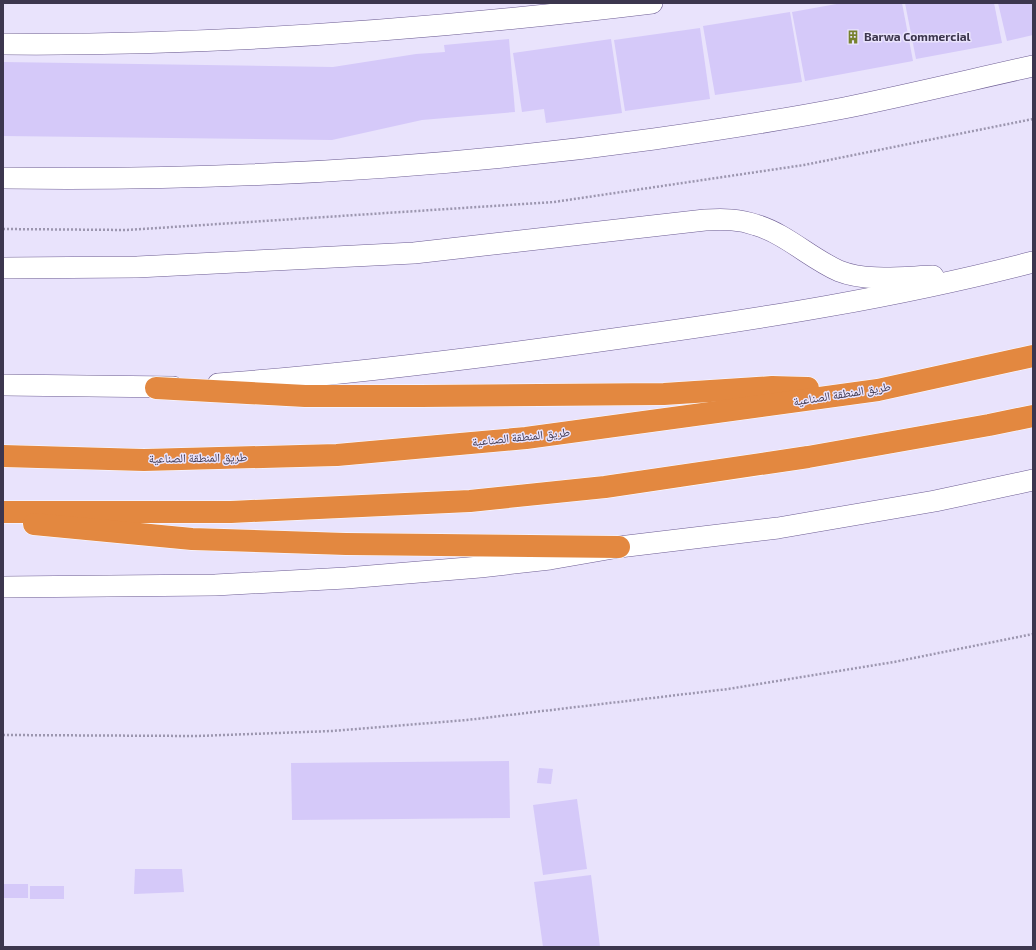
<svg xmlns="http://www.w3.org/2000/svg" width="1036" height="950" viewBox="0 0 1036 950" font-family="'Exo 2','Noto Naskh Arabic',sans-serif">
  <rect width="100%" height="100%" fill="#e9e3fc"/>
  <g fill="#d5c9f9">
    <path d="M842,3h60l11,58 -108,20 -13,-69z"/>
    <path d="M905,3h89l8,40 -86,16z"/>
    <path d="M998,3h35v32l-26,6z"/>
    <path d="M790,12l12,70 -87,13 -12,-69z"/>
    <path d="M700,28l10,71 -85,12 -11,-71z"/>
    <path d="M509,39l6,73 -93,8 -90,20 -329,-4v-74l330,5 83,-13 29,-2 -1,-7z"/>
    <path d="M611,39l11,74 -76,10 -2,-14 -22,3 -9,-59z"/>
    <path d="M509,761l1,57 -218,2 -1,-57z"/>
    <path d="M539,768l14,1 -2,15 -14,-1z"/>
    <path d="M577,799l10,70 -44,6 -10,-70z"/>
    <path d="M135,869h47l2,23 -50,2z"/>
    <path d="M591,875l9,72h-57l-9,-65z"/>
    <rect x="3" y="884" width="25" height="14"/>
    <rect x="30" y="886" width="34" height="13"/>
  </g>
  <g fill="none" stroke-linecap="round" stroke-linejoin="round">
    <g stroke="#6d5d93" stroke-width="22">
      <g id="minor">
        <path d="M3,44c217,2 434,-15 649,-41"/>
        <path d="M3,178c218,3 435,-9 651,-39 63,-9 127,-19 190,-31 64,-13 126,-28 189,-42"/>
        <path d="M3,268l134,-1 277,-14 291,-33c18,-1 34,-1 51,5 30,9 54,33 83,46 28,11 64,6 94,5"/>
        <path d="M218,384c135,-10 269,-27 403,-46 139,-19 277,-41 412,-76"/>
        <path d="M3,385l170,2"/>
        <path d="M3,587l212,-2 131,-7 134,-11 70,-8 69,-12 159,-19 157,-27 98,-21"/>
      </g>
    </g>
    <g stroke="#fff" stroke-width="23">
      <g id="highway">
        <path d="M156,388l149,8h116l243,-2 108,-7 36,1"/>
        <path d="M3,456l141,4 193,-5 189,-17 352,-48 155,-34"/>
        <path d="M3,512h228l239,-11 135,-14 203,-30 181,-32 44,-9"/>
        <path d="M34,524l158,15 154,5 273,3"/>
      </g>
    </g>
    <g stroke="#9c96af" stroke-width="2.5" stroke-dasharray="2 2" stroke-linecap="butt">
      <path d="M3,229l124,1 427,-28 250,-37 229,-46"/>
      <path d="M3,735l194,1 135,-5 135,-11 261,-31 166,-27 139,-28"/>
    </g>
    <use href="#minor" stroke="#fff" stroke-width="21"/>
    <use href="#highway" stroke="#e38840" stroke-width="22"/>
  </g>
  <defs>
    <g id="building-bare" transform="scale(1.08)"><path d="M-4-6H4V6H1V3H-1V6H-4ZM-2.5-4.3h1.7v1.8h-1.7ZM.8-4.3h1.7v1.8H.8ZM-2.5-1h1.7V.8h-1.7ZM.8-1h1.7V.8H.8Z" fill="#76812e" stroke="#e9e3fc" stroke-width="2.5" paint-order="stroke"/></g>
  </defs>
  <g fill-rule="evenodd">
    <use href="#building-bare" x="853" y="37"/>
  </g>
  <g text-anchor="middle" stroke-width="3" stroke-linejoin="round" paint-order="stroke">
    <g font-size="12" font-weight="bold" fill="#3c364e" stroke="#e9e3fc" text-anchor="start">
      <text x="864" y="41">Barwa Commercial</text>
    </g>
    <g font-size="12" fill="#3c364e" stroke="#e9e3fc">
      <text transform="translate(842 394) rotate(-9)" y="4">طريق المنطقة الصناعية</text>
      <text transform="translate(521 437) rotate(-6)" y="4">طريق المنطقة الصناعية</text>
      <text transform="translate(198 458) rotate(-1)" y="4">طريق المنطقة الصناعية</text>
    </g>
  </g>
  <rect width="1036" height="950" fill="none" stroke="#3c364e" stroke-width="8"/>
</svg>
